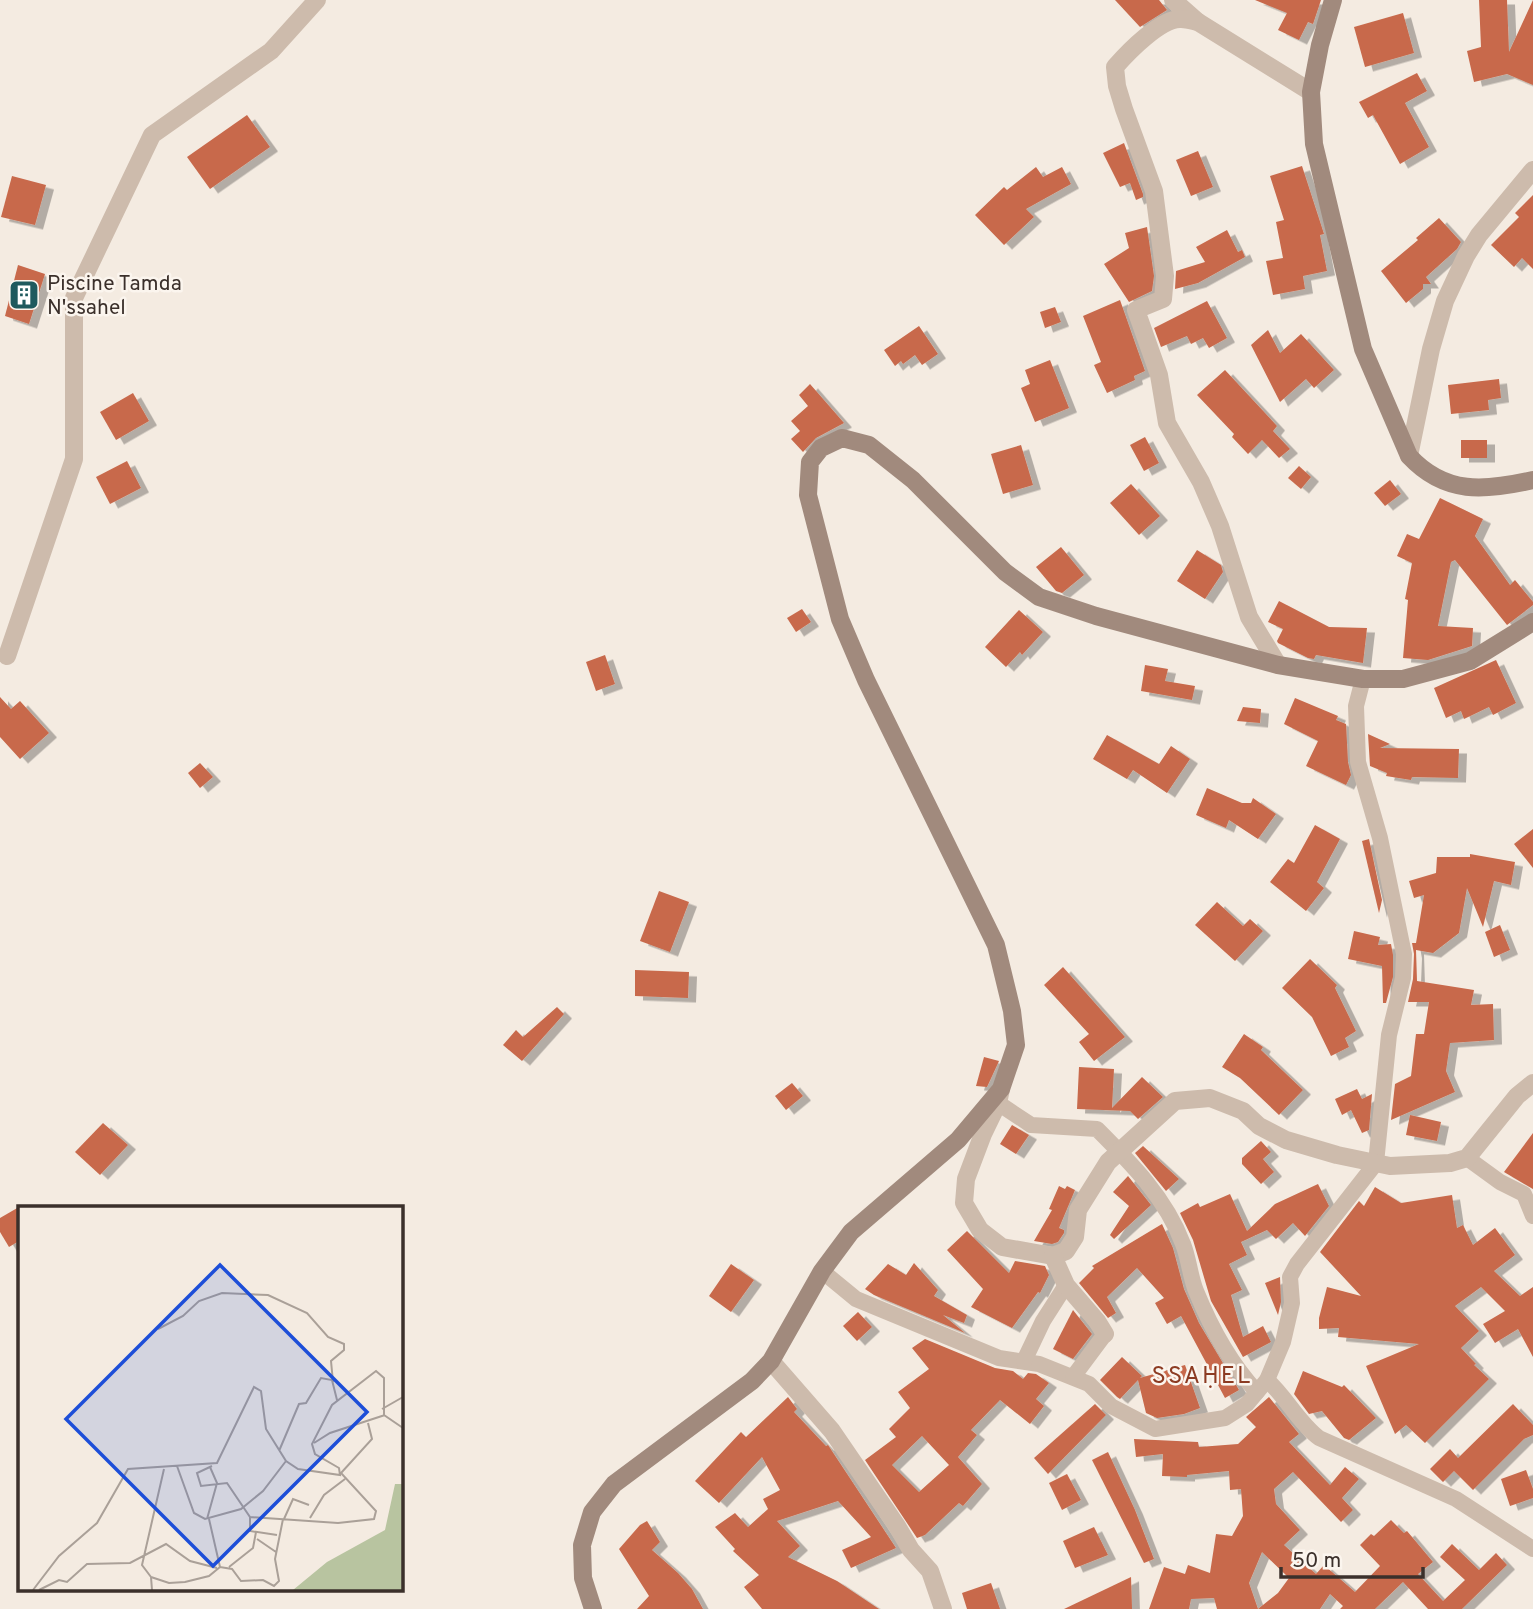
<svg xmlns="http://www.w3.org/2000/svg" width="1533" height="1609" viewBox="0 0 1533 1609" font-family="Overpass,sans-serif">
  <defs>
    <filter id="shadow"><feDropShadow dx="8" dy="4.5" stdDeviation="0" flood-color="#0004"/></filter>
  </defs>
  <rect width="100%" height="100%" fill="#f4ebe1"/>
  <g fill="#c8694b" fill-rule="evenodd" filter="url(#shadow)">
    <path d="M1115,0h44l8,10 -27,17z"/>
    <path d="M1255,0h66l-8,24 -5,-2 -9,18 -21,-10 9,-17z"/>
    <path d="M1479,0h28l2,52 24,-52v85l-26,-11 -33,8 -7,-31 14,-4z"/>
    <path d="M1403,13l11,40 -49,14 -11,-40z"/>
    <path d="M1417,73l10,18 -22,12 24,44 -29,17 -27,-49 -5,3 -9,-16z"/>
    <path d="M247,115l23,32 -60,42 -23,-32z"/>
    <path d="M1124,143l19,51v3l-7,3 -6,-17 -10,4 -17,-34z"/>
    <path d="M1198,151l15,36 -22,9 -15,-36z"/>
    <path d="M1302,166l22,68 -4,1 7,36 -24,5 2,13 -32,6 -7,-34 17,-3 -7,-36 8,-2 -14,-44z"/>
    <path d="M1036,167l7,10 19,-10 9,17 -45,25 8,8 -30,28 -29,-30 29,-28 3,3z"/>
    <path d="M12,176l34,9 -11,40 -34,-8z"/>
    <path d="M1533,195v74l-11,-11 -8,9 -23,-22 28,-28 -4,-4z"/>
    <path d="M1439,218l22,24 -4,7 -31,28 5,7h-8v5l-17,14 -25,-32 37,-31 -2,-2z"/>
    <path d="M1147,227l7,49 -2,15 -23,11 -25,-38 25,-16 -4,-15z"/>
    <path d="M1227,230l11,22 4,-2 3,7 -47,26 -23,6 1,-18 29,-9 -9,-15z"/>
    <path d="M18,265l27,9 -16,50 -24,-8z"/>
    <path d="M1120,300l25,71 -11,5 1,4 -28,13 -13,-28 7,-3 -18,-46z"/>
    <path d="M1207,301l20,37 -18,10 -6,-10 -12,6 -4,-8 -26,11 -7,-19z"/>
    <path d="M1055,307l6,15 -16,6 -5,-16z"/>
    <path d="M919,326l19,28 -16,11 -7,-10 -12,9 -2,-3 -6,5 -11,-16z"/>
    <path d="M1268,330l12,23 21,-19 33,36 -20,18 -8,-9 -26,23 -29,-57z"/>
    <path d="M1050,360l19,48 -34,14 -14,-34 9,-4 -5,-14z"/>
    <path d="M1225,370l52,56 -4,5 17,18 -11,9 -17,-18 -14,14 -16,-17 2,-3 -37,-39z"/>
    <path d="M1499,379l2,19 -13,2 1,10 -38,4 -3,-29z"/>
    <path d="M810,384l34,39 -28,15 -13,14 -12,-13 9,-8 -9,-10 17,-15 -9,-11z"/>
    <path d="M133,393l16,28 -33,19 -16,-28z"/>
    <path d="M1145,437l14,26 -15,8 -14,-26z"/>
    <rect x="1461" y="440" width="26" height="18"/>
    <path d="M1021,445l12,40 -30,9 -12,-40z"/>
    <path d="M127,461l14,27 -31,16 -14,-27z"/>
    <path d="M1299,466l12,11 -10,12 -13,-11z"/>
    <path d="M1390,480l11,14 -16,12 -11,-13z"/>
    <path d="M1131,484l29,32 -21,19 -29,-32z"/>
    <path d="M1440,498l43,21 -8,17 35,49 5,-5 18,22v3l-26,20 -52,-65 -4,2 -13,64 35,2 -1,18 -44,14 -25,-2 5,-58 -3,-1 7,-36 -15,-7 10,-22 12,5z"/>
    <path d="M1061,547l23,28 -22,18 -6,-2 -20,-24z"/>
    <path d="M1197,550l24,15 2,7 -18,27 -28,-18z"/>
    <path d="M1279,601l50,26 38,1 -4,35 -47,-8 -2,4 -6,-1 -30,-15 -1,-2 6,-12 -15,-7z"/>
    <path d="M802,609l9,13 -15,10 -9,-14z"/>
    <path d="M1019,610l24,22 -21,23 -2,-3 -14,15 -21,-20z"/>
    <path d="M605,655l10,29 -19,7 -10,-29z"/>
    <path d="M1496,660l20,43 -23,12 -4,-8 -25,12 -3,-8 -15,7 -12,-30z"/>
    <path d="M1145,665l23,4 -3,12 30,5 -3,14 -51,-9z"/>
    <path d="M0,697l11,12 9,-8 29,32 -29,26 -20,-22z"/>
    <path d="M1295,698l43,18 -2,4 10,4 2,38 3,13 -5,10 -40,-19 12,-25 -34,-17z"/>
    <path d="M1243,707l18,2 -1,14 -23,-2z"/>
    <path d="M1368,734l22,10 -10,4 79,1 -1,29 -46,-1 -1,3 -25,-4 1,-3 -17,-7z"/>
    <path d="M1107,735l52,29 12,-18 19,13 -23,34 -34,-23 -6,9 -34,-20z"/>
    <path d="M200,763l13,14 -13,11 -12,-15z"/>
    <path d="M1207,788l35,15h9l2,-5 23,16 -18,25 -29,-19 -3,8 -30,-13z"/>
    <path d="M1315,825l25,14 -23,43 7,6 -18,23 -36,-29 18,-23 6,4z"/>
    <path d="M1533,829v39l-19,-24z"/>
    <path d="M1369,839l13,61 -3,13 -17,-72z"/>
    <path d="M1470,854l45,8 -4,23 -17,-4 -11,46 -16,-39 -8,45 -26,20 -17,-3 1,31 57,9 -3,15 22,-1 1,36 -44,3 -4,28 9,21 -64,28 4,-36 16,-8 5,-42h8l5,-32h-21l5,-23 1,-25 -2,-11h4l8,-48 -10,3 -5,-17 27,-8 1,-16h33z"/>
    <path d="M659,891l30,11 -19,50 -30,-11z"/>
    <path d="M1217,902l26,24 7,-7 13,12 -28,30 -40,-36z"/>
    <path d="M1500,925l10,25 -16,7 -9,-25z"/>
    <path d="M1354,931l26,6 -2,8 13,-1 2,11v22l-7,26h-3l-1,-37 -34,-7z"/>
    <path d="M1310,959l27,26 -2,3 21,43 -11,7 4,9 -18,9 -19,-39 -30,-29z"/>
    <path d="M1063,967l62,70 -31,24 -15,-19 10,-8 -45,-49z"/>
    <path d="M635,970l54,2 -1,26 -53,-2z"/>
    <path d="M557,1007l7,7 -42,47 -19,-16 13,-15 7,7z"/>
    <path d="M1244,1034l19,13 -2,3 42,40 -24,25 -39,-37 -18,-11z"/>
    <path d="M984,1057l15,4 -12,26 -11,-1z"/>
    <path d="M1079,1067l35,2 -2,39 30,-31 21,20 -25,22 -8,-8 -53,-2z"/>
    <path d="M792,1083l11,13 -17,14 -11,-14z"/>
    <path d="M1357,1089l5,10 10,-5 -3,36 -7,3 -11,-23 -9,5 -7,-16z"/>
    <path d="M1410,1115l31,7 -4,19 -31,-6z"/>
    <path d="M103,1123l25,22 -28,30 -25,-23z"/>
    <path d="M1012,1125l17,10 -13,19 -16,-10z"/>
    <path d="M1533,1133v56l-29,-17z"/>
    <path d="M1261,1141l10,11 -8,7 11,13 -13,12 -19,-20v-6z"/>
    <path d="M1143,1146l36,33 -13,12 -31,-38z"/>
    <path d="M1128,1176l23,29 -37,34 -4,-4 19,-29 -16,-14z"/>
    <path d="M1318,1184l11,22 -24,30 -12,-13 -17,16 -9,-9 -26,12 6,13 -18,9 13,26 -11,5 12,42 20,-11 8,16 -28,15 -32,-56 -18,-61 -13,-27 18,-10 2,4 30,-13 17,37 28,-27z"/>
    <path d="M1059,1186l6,3 2,-3 8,4 -16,38 5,2v3l-6,9 -6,2 -18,-3 18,-31 -3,-1z"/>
    <path d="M1375,1187l26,16 51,-8 5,33 6,-3 10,20 22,-17 20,27 -21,16 26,25 13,-9v70l-15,-28 -23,14 -12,-19 22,-13 -24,-24 -26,19 24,25 -18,17 15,16 -2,1 15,14 -64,64 -19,-18 -11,9 -29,-68 53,-22 -81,-7 1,-9 -20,1v-11l8,-31 34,9 -41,-44 39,-51 5,5z"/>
    <path d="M19,1207v34l-10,6 -9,-15v-14z"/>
    <path d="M1162,1224l11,24 11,41 15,34 40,67 -14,8 -44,-82 -14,8 -12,-21 9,-5 -27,-30 -30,29 9,16 -8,5 -29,-35 15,-15 -2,-2z"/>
    <path d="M967,1231l42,42 6,-12 30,5 4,9 -9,18 -2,-1 -26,36 -41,-21 12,-18 -36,-39z"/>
    <path d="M914,1263l24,27 -4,6 33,19 -3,8 -21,-8 22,18 -91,-38 -9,-6 23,-25 18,11z"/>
    <path d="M731,1264l23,16 -23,32 -22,-16z"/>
    <path d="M1280,1277l1,25 -3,13 -13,-32z"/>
    <path d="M1073,1310l19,24 -19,25 -20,-10z"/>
    <path d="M858,1312l14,15 -15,14 -14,-15z"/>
    <path d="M925,1339l70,29 18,3 10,8 5,-6 8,1 13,9 -13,16 8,7 -14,18 -30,-24 -29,30 6,5 -19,22 24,27 -19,22 -4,-3 -34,32 -8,3 -52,-78 31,-23 -7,-8 21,-21 -12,-16 31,-23 -17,-21zM922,1436l27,29 -30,27 -27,-27z"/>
    <path d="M1122,1357l20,19 -2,2 45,-13 15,43 -16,6 -27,4 -11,-5 -8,-33 -18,19 -3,-2 -17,-17z"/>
    <path d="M1303,1371l39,16 2,-2 32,33 -27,22 -5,-2 -22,-27 -13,3 -15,-20z"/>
    <path d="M788,1397l9,12 -3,3 32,34 2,-1 68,103 -45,20 -9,-18 29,-13 -33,-36 -61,20 23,25 -12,11 49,24 42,28h-117l-18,-22 15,-12 -26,-24 2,-2 -20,-22 20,-14 13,14 20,-18 -5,-10 17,-9 -18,-33 -43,46 -24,-22 46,-49 5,5z"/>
    <path d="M1269,1397l30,37 -10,8 41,43 15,-18 14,12 -17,19 11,12 -12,12 -48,-50 -19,17 2,15 24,26 -16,15 32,29 8,-9 31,27 25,-26 -20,-21 11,-11 3,2 17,-16 13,13 3,-2 26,31 -15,12 25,27 22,-21 -25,-23 12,-13 27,26 17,-17 11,12 -45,44h-34l-25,-27 -28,27h-35l3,-3 -13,-12 -10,15h-103l-3,-11 -23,1 -2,10h-40l15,-42 21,7 3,-9 22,8 6,-39 16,2 11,-20 -2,-27 -11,1 -1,-19 -42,4v2l-25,-1 1,-22 -27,3 -2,-18 64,3 1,5 39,-3 18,-17 -10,-10zM1262,1552l27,26 -11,15 -20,16 -9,-26z"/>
    <path d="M1095,1404l11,11 -58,59 -14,-16z"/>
    <path d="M1513,1404l20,21v10l-9,4 -51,51 -19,-19 -11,11 -13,-13 20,-20 8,9z"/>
    <path d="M1108,1452l27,58 19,49 -10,4 -52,-103z"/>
    <path d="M1526,1470l7,19v9l-23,8 -9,-27z"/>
    <path d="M1067,1474l14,26 -19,10 -13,-27z"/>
    <path d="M647,1521l13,21 -8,8 26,23 14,16 11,20h-66l12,-13 -30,-47 21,-24z"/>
    <path d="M1094,1527l14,28 -33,13 -12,-27z"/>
    <path d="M1131,1577l1,32h-68z"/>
    <path d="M991,1583l9,26h-33l-5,-16z"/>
  </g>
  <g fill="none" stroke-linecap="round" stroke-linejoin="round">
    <g stroke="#cdbbac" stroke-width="16">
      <path d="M998,1103l33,22 66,4c34,34 69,69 86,115 6,15 7,32 13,47 15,37 34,72 61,101"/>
      <path d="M1467,1158l33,24 24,12 9,22"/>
      <path d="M822,1271l34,28 143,59 40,6 50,20 22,22 44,23 70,-11 22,-14 20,-24 16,-38 9,-39 -2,-26 7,-13 79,-101 13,-128 14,-57 1,-24 -24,-116 -22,-76 -2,-56 7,-27"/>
      <path d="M1024,1361l19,-40 23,-36"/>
      <path d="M1073,1377l32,-43"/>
      <path d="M1267,1380c20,18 31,42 52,58l137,61 77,50"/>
    </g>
    <g stroke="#cdbbac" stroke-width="18">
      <path d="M1173,0l25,22"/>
      <path d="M1409,456l22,-107 14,-48 21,-45 13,-21 54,-65"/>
      <path d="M7,656l67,-197v-161l78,-163 119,-84 46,-51"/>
      <path d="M1278,665l-29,-48 -29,-91 -19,-44 -34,-59 -8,-48 -23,-65 27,-11 2,-23 -11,-85 -30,-82 -7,-23 -2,-19c13,-15 46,-49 66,-48 6,0 12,2 17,3l113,70"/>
      <path d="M1001,1089l-3,14 -15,31 -17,45 -2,24 16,27 22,17 51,9 13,-5 9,-14 3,-27 30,-48 67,-61 35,-3 33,13 16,15 27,14 51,15 53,11 60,-3 17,-5 50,-62 16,-13"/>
      <path d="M1053,1256l13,29 31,36 8,13"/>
      <path d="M771,1361l61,70 65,95 14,24 19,21 13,38"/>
    </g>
    <g stroke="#a18a7d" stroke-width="18">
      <path d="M1333,0l-13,45 -9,47 3,52 49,205 46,107c36,39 76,35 124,24"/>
      <path d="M593,1609l-10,-31 -1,-33 10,-33 22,-28 138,-103 19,-20 51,-90 29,-39 107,-92 43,-51 15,-44 -4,-34 -16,-66 -130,-265 -26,-61 -32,-124 2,-33 11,-14 21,-10 27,7 44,35 92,92 34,25 57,19 182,49 85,14h40l67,-18 63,-39"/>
    </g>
  </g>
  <defs>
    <g id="building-square" transform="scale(1.575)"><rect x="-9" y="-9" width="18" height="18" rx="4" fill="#1f5a5e" stroke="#fbf5ee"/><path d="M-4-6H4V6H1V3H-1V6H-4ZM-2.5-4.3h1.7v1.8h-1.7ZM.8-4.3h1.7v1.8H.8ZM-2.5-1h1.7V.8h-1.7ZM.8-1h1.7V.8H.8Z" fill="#fff"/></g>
  </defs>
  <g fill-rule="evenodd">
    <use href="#building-square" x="24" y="295"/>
  </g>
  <g text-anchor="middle" stroke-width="5" stroke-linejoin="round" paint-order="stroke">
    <g font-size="21" fill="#3b302b" stroke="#fbf5ee" text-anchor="start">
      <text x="47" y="290">Piscine Tamda<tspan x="47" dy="24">N'ssahel</tspan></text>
    </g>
    <g font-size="24" letter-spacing="2" fill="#8c3b22" stroke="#fbf5ee">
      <text x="1202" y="1383">SSAḤEL</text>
    </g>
  </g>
  <g transform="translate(18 1206)">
    <rect width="385" height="385" fill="#f4ebe1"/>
    <path d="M377,278h8v106h-110l34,-28 58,-32z" fill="#b8c4a0"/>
    <path fill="none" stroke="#aaa098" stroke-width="2" d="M140,123l25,-13 16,-15 23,-8 46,2 39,18 21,24 16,7v6l-13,11 2,21M364,203l21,-12M296,237l16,-10 55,-18M261,245l20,-47 7,-1 15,-25 11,2 5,20M159,260l17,47 11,6 36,-10 22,-18 23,-30M194,260l-15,7 4,13 26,-3 23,34 88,6 36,-4 2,-8 -35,-38 31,-34 -4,-16M232,311v14l27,4M292,312l14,-23 21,-16M189,313l10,-36 -7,-16M191,313l11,48M266,313l9,-20 16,6M239,333l19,13M211,361l24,-19 3,-16M133,371l18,6 16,-1 24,-6 11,-9 12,2 9,12 22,-1 11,6 5,-5 -4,-22 8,-40M15,384l26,-34 38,-33 31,-54 89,-6 37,-76 7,4 5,38 20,32 12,8 42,6 -1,-7 -24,-14 -3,-10 20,-39 44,-34 8,7v37l19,13M21,384l20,-10 8,2 20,-18 43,-1 36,-19 24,17 27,7M134,384l-1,-13 -9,-12 22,-96"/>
    <path fill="#1d4ed8" fill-opacity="0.15" stroke="#1d4ed8" stroke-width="3.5" d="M202,59l147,147 -154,154 -147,-147z"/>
    <rect width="385" height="385" fill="none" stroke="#3b302b" stroke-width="3.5"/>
  </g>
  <path d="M1281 1567v10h142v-10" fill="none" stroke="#3b302b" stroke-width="3.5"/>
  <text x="1292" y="1567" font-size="21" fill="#3b302b" stroke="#fbf5ee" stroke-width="5" paint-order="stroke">50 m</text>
</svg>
